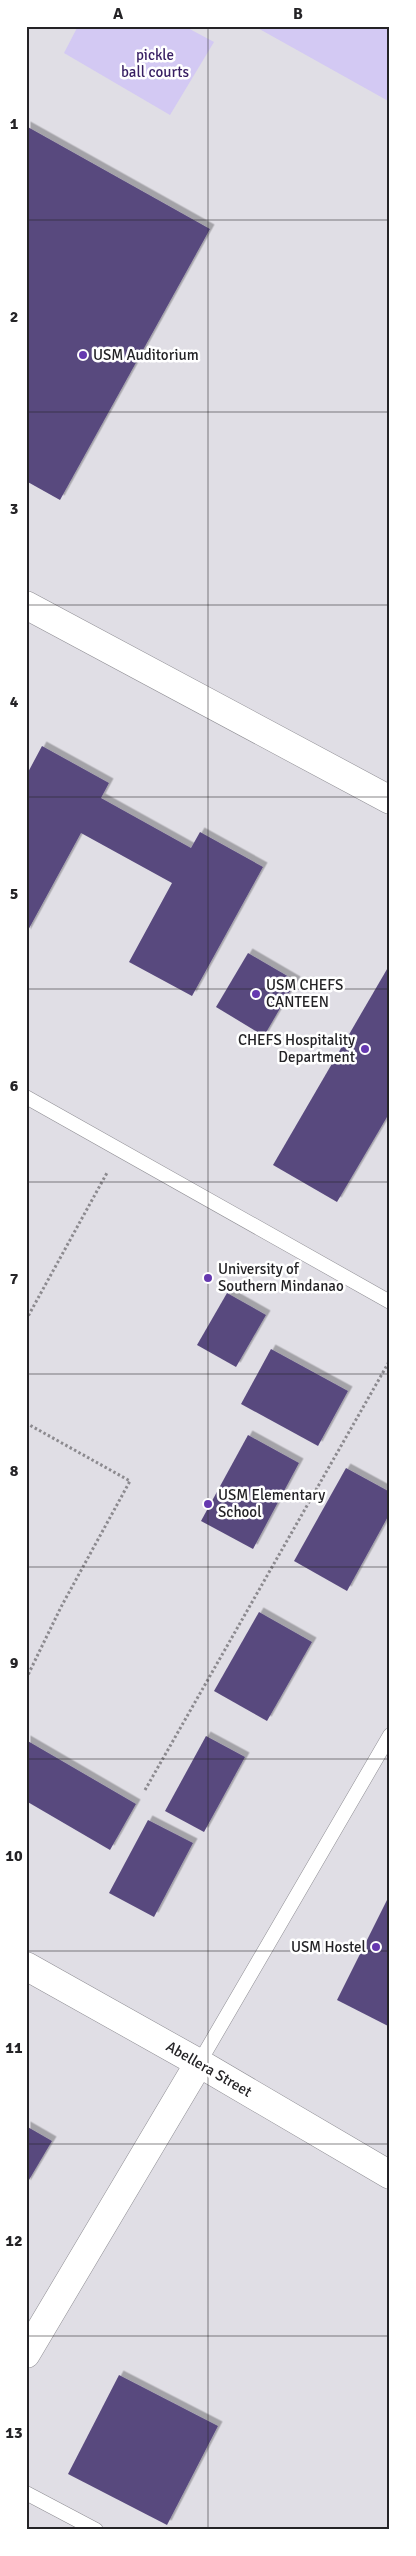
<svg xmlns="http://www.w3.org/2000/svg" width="416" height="2556" viewBox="0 0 416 2556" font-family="Signika,sans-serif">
  <defs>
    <filter id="shadow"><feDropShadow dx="4.5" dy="-4.5" stdDeviation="0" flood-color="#0004"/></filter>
  </defs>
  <rect width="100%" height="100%" fill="#e0dee5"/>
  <g fill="#d3c9f3">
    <path d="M78,26h106l30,16 -44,73 -106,-62z"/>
    <path d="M254,26h136v76z"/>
  </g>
  <g fill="#594a7e" filter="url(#shadow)">
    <path d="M26,126l184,103 -150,271 -34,-19z"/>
    <path d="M42,746l67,37 -8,15 90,50 9,-16 63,35 -71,129 -63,-34 43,-79 -91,-50 -55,101v-158z"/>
    <path d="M248,953l48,28 -32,55 -48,-29z"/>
    <path d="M390,964v148l-53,90 -64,-37z"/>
    <path d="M227,1293l39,22 -30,52 -39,-22z"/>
    <path d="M271,1349l77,42 -30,55 -77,-42z"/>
    <path d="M248,1435l51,28 -46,86 -52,-28z"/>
    <path d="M346,1468l44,24v21l-43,78 -53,-30z"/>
    <path d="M259,1612l53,30 -45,79 -53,-30z"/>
    <path d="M206,1736l39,21 -41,75 -39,-21z"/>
    <path d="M26,1740l110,64 -26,46 -84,-49z"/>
    <path d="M148,1820l45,23 -39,74 -45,-24z"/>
    <path d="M390,1894v133l-53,-27z"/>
    <path d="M26,2126l26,15 -26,44z"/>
    <path d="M119,2375l99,51 -51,99 -99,-51z"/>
  </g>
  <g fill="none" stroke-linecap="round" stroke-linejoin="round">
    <g stroke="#8f8e94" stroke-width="15">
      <g id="lane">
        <path d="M26,1097l364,205"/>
        <path d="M199,2063l191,-328"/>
        <path d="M26,2493l70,37"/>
      </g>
    </g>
    <g stroke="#8f8e94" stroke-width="29">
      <g id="street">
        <path d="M26,605l364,195"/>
        <path d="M26,2354l173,-291"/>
      </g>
    </g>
    <g stroke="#8f8e94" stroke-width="29">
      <path id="secondary" d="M26,1966l173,97 191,112"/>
    </g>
    <g stroke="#8c8a8f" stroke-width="3" stroke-dasharray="2.5 2.5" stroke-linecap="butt">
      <path d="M26,1320l82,-149"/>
      <path d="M26,1423l104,58 -69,126 -35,72"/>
      <path d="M145,1790l245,-430"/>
    </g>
    <use href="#lane" stroke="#fff" stroke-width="14"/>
    <use href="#street" stroke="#fff" stroke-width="28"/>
    <use href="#secondary" stroke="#fff" stroke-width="28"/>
  </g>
  <path fill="none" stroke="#242326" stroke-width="1" stroke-opacity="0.55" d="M208,26v2504M26,220h364M26,412h364M26,605h364M26,797h364M26,989h364M26,1182h364M26,1374h364M26,1567h364M26,1759h364M26,1951h364M26,2144h364M26,2336h364"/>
  <g fill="#6538af" stroke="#fff" stroke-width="2">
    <circle cx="83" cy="355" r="5"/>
    <circle cx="256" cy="994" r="5"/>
    <circle cx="365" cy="1049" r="5"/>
    <circle cx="208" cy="1278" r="5"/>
    <circle cx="208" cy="1504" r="5"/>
    <circle cx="376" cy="1947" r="5"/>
  </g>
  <g text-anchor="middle" stroke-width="5" stroke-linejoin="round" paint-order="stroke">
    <g font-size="15" fill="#371e62" stroke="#fff">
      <text x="155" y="60">pickle<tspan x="155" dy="17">ball courts</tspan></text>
    </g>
    <g font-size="15" fill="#242326" stroke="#fff" text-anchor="start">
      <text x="93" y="360">USM Auditorium</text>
      <text x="266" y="990">USM CHEFS<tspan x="266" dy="17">CANTEEN</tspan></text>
      <text x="355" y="1045" text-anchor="end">CHEFS Hospitality<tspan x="355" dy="17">Department</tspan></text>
      <text x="218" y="1274">University of<tspan x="218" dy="17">Southern Mindanao</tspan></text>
      <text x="218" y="1500">USM Elementary<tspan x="218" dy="17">School</tspan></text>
      <text x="366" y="1952" text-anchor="end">USM Hostel</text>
    </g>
    <g font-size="15" fill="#242326" stroke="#fff">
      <text transform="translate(209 2069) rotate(30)" y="5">Abellera Street</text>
    </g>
  </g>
  <rect width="416" height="2556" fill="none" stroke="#ffffff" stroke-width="55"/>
  <rect x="28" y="28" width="360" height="2500" fill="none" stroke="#242326" stroke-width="2"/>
  <g font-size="16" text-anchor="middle" font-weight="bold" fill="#242326">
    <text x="118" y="19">A</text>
    <text x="298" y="19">B</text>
    <text x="14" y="129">1</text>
    <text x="14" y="322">2</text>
    <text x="14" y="514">3</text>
    <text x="14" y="707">4</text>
    <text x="14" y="899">5</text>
    <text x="14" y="1091">6</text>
    <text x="14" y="1284">7</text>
    <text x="14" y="1476">8</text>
    <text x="14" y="1668">9</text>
    <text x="14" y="1861">10</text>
    <text x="14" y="2053">11</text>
    <text x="14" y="2246">12</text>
    <text x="14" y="2438">13</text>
  </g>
</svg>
